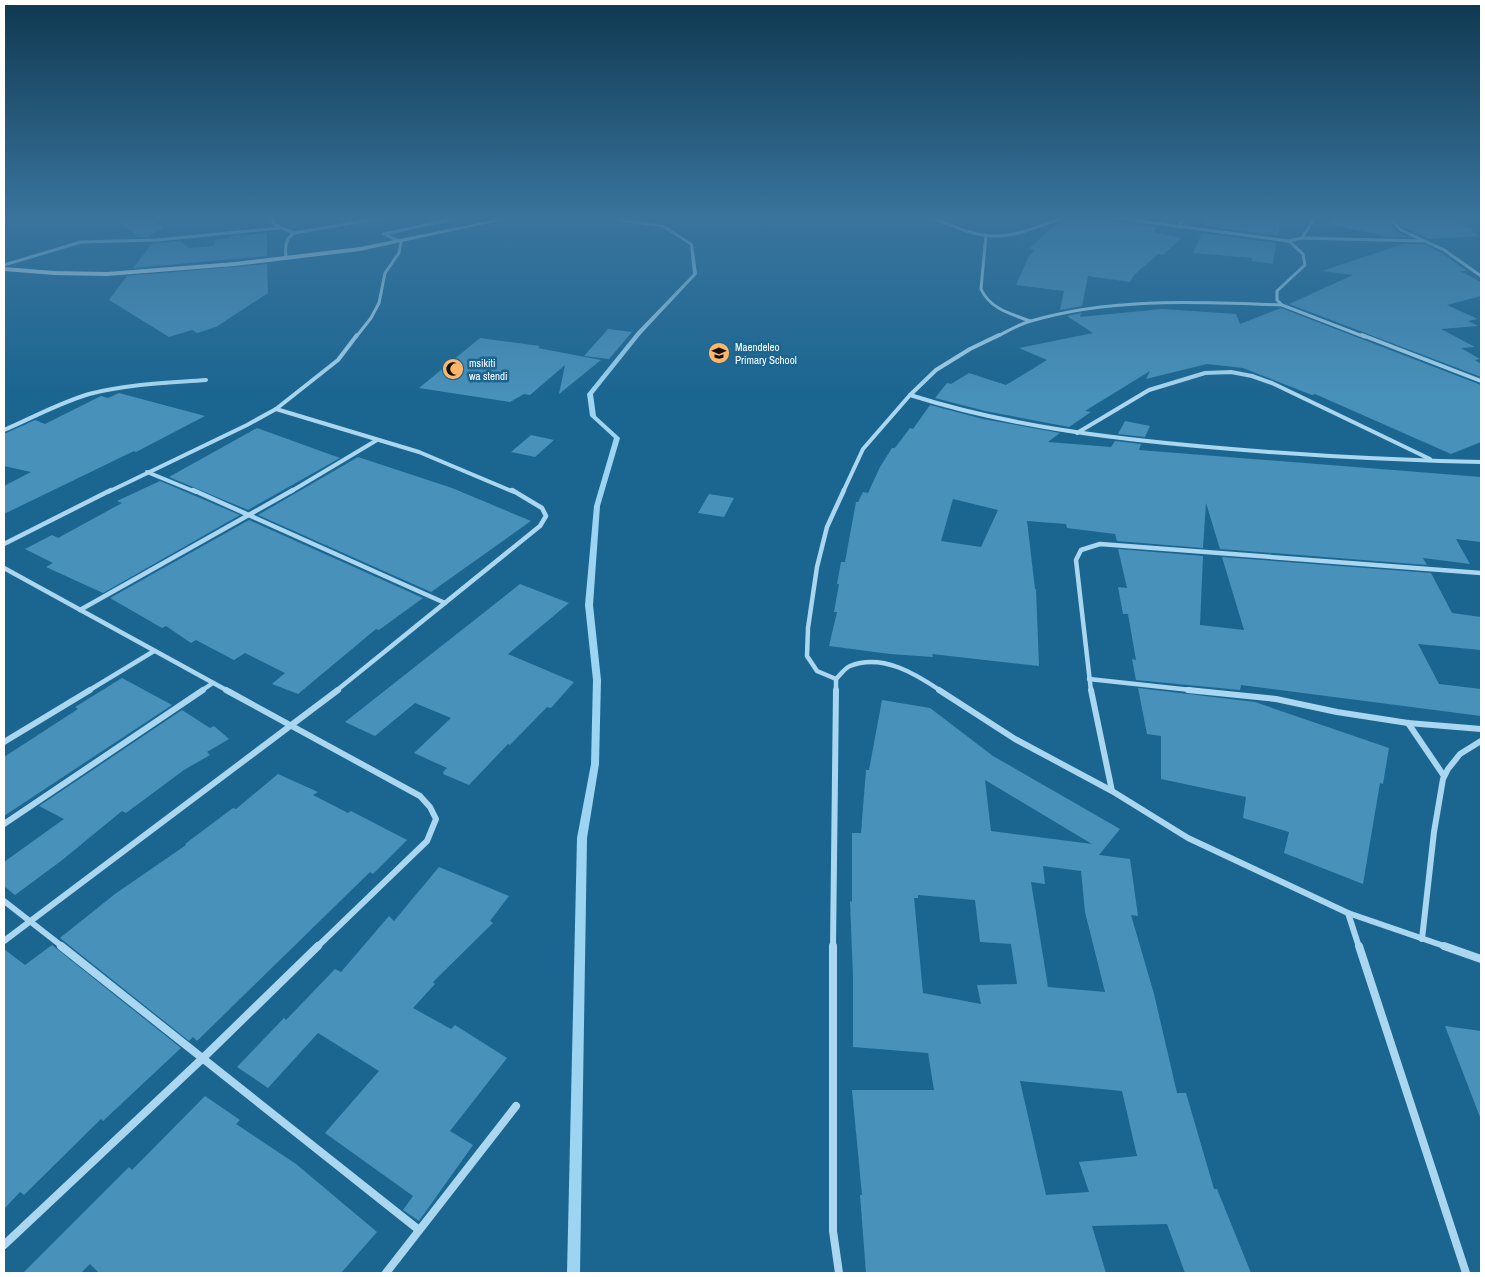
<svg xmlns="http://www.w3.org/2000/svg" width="1485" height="1277" viewBox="0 0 1485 1277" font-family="'Archivo Narrow',sans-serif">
  <rect width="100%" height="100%" fill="#1b6691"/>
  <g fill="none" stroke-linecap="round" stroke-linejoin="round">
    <path fill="#9dd4f1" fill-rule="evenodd" d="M610,216h5l9,4 40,5 29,19 4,30 -56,60 -48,60 3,22 24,22 -20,68 -7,99 8,75 -2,84 -12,74 -7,435h-13l10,-435 14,-74 2,-84 -8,-75 9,-99 20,-68 -24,-22 -3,-22 50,-62 56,-58 -3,-29 -28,-18 -39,-5z"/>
  </g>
  <g fill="#4891ba" fill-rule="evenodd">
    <path d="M112,216h36l15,12 -16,9h-9z"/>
    <path d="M1072,216h27l3,3 54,8 -2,5 27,6 -18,17 -5,-1 -24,21 -4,7 -42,-6 -6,30 -22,4 4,-19 -48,-6 12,-27 6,-8 -5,-1 26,-24 16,-6z"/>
    <path d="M1209,216h72l-3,20 -73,-10z"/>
    <path d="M1331,216h61l-3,4v3l10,10 9,4h-21l-57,-13z"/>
    <path d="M1400,216h39l37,15h-7l11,5 -51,3 -26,-12 -6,-6z"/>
    <path d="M267,233v23l-134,12 19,-24 28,-3 9,7 25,-2 1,-6 15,-2 1,-2z"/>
    <path d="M1202,233l74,10 -3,21 -21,-3v-3l-59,-5z"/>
    <path d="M1403,244h21l18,9 25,18h-7l21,11v14l-34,9 31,14 -10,2 10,5 -37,3 34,18 -14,1 19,11 -5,1 6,4v13l-192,-73 64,-29 -31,-4z"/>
    <path d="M267,264l1,29 -52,34 -19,6 -5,-3 -23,7 -60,-37 18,-24z"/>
    <path d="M1281,308l200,77v57l-30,12 -136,-60 -3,1 -69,-27 -36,-4 -61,15 4,-8 -65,40 6,1 -22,15 -84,-16 -50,-13 12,-15 4,1 18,-11 37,12 41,-25 -28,-12 74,-15 -26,-17 14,-3 -1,4 82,-8 74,5 4,10z"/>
    <path d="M608,329l24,3 -23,27 -25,-3z"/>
    <path d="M480,338l60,8 -2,2 63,12 -42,34 6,-29 -35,30 -6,-1 -14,8 -91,-14z"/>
    <path d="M119,393l86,23 -69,36 -2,-1 -130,63v-28l27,-14 -27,-6v-32l31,-14 10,4 56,-28 7,2z"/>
    <path d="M930,405l53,14 77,14 -12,9 63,5 4,-6 26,3 -2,6 342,27v65l-25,-3 14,25 -47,-6 4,7 -207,-16 -14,-46 -3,45 -86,-7 -2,-7 -48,-6 -1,-4 -39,-3 8,68h1l3,77 -107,-12 1,3 -43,-3 -61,-8 8,-34h-3l5,-28h-2l4,-22h4l11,-60h2l5,-10 5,1 12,-26 12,-19h3l15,-20 3,1zM953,499l45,11 -17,37 -40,-6z"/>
    <path d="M1125,421l25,5 -5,11 -27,-3z"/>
    <path d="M257,428l83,30 -92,52 -79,-33z"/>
    <path d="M531,435l23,5 -19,17 -24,-5z"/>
    <path d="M358,457l94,31 79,33 -100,71 -173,-77z"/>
    <path d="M160,481l80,34 -137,78 -57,-26 7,-4 -28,-14 27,-14 6,3 64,-35 -5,-2z"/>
    <path d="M709,494l25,4 -10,19 -26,-4z"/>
    <path d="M249,520l174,78 -44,32 -3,-1 -78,65 -26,-10 13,-11 -40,-20 -11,7 -38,-20 -5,3 -25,-17 -4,2 -52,-30z"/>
    <path d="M1118,549l85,7 -3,69 44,5 -22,-73 209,16 21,40 29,4v33l-63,-6 21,40 42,5v27l-240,-31 -1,5 -104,-10 -4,-21 4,1 -8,-46h-5l-5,-27 9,1z"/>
    <path d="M520,584l49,19 -61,51 66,28 -23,26 -4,-1 -37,38 -2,-1 -39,41 -26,-11 1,-1 -1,-1 4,-4 -33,-15 37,-35 -36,-15 -40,33 -30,-14z"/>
    <path d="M122,678l50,27 -168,111v-59l74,-48 -3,-2z"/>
    <path d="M1138,688l117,14 134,46 -6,36 -3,-1 -17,101 -79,-31 5,-21 -46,-14 3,-21 -85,-18v-43l-14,-2z"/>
    <path d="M882,700l48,8 63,48 127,73 -21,26 31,4 8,57 -7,-1 23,79 23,99h9l28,96h3l34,84h-66l-18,-49 -75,2 14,47h-240l-6,-78h2l-10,-105h82l-6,-37 -75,-6v-70l-3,-76 2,1v-69h9l5,-63h3zM985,780l107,64 -101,-13zM1043,866l38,5 4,41 20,80 -57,-5 -17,-105 14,2zM918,895l57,5 5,42 31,2 6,40 -40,1 4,19 -58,-11 -9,-95h4zM1020,1081l102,10 15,65 -58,6 10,30 -43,3z"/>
    <path d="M182,710l28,18 4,-2 15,13 -22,13 3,3 -26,15 -58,43 -4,-2 -61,50 -46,34 -11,-9v-24l60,-43 -25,-13z"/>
    <path d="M278,774l40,18 -5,3 35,18 3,-2 56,29 -34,34 -3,-2 -173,169 -4,-4 -4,4 -129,-103 55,-44 71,-49 -1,-1 48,-36 3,1z"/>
    <path d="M439,867l70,29 -19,25 3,2 -60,59 2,2 -22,24 38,21 4,-4 52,33 -57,73 23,14 -54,76 -16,-11 10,-14 -88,-63 54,-62 -61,-38 -50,55 -31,-21 47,-49 2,2 49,-51 6,3 48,-56 5,5z"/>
    <path d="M52,945l129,103 -78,73 -2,-2 -77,76 -4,-3 -16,17v-260l21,16z"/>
    <path d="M1445,1026l36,5v85l-1,1z"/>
    <path d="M205,1096l35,24 -4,4 60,40 81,68 -36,41h-242l-9,-9 -9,9h-58l106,-106 3,3z"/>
  </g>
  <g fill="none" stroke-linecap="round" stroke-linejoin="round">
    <g stroke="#aad7ef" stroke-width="3">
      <path d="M269,216l6,9 19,8"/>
      <path d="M928,216c22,9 46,21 70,20 24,-1 48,-13 71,-20"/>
      <path d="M1102,216l187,25 14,13 2,11 -28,26v9l5,5 83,32"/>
      <path d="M1397,216l-5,5 9,9 43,20 37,26"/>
      <path d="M1180,225l5,-9"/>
      <path d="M986,235l-5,54c9,20 30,25 49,32"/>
      <path d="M1302,238l121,3"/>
      <path d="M1289,241l13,-3 14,-22"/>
      <path d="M286,258c-1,-11 -1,-19 8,-25l99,-17"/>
      <path d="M4,265l77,-23 76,-2 123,-12"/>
      <path d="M356,337l15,-19 8,-15 6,-30 14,-20 2,-11 -17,-8 83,-18"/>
      <path d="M996,337c12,-6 23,-13 35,-16 81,-24 168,-19 251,-16"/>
    </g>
    <g stroke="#aad7ef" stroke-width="4">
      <path d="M1362,335l119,46"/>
      <path d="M910,395c98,31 197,43 298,52 91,8 182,13 273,15"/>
      <path d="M276,409l143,43 95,40"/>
      <path d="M4,430c28,-12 55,-27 85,-36 38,-10 78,-11 117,-14"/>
      <path d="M1077,433l72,-43 56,-17 26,-1 21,4 20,7 158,76"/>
      <path d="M147,472l49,20"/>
      <path d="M108,492l139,-67 29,-16 62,-49 19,-25"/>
      <path d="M290,492l87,-52"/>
      <path d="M843,492l20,-43 47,-54 26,-25 34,-21 29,-14"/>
    </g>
    <g stroke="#aad7ef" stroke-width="4.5">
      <path d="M193,490l252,113"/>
      <path d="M4,544l107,-54"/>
      <path d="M4,568l224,123"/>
      <path d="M80,610l213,-120"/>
      <path d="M836,679l-19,-8 -10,-15 1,-28 9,-61 10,-40 17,-37"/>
      <path d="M1089,679l111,12"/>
      <path d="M88,691l66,-40"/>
      <path d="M201,691l12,-8"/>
      <path d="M336,691l204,-165 6,-10 -4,-8 -30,-18"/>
      <path d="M836,691v-12c4,-4 9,-11 14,-13 32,-13 66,8 91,25"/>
      <path d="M1091,691l-15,-131 5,-10 19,-6 381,29"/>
    </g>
    <g stroke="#aad7ef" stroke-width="6">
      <path d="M226,690l194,106 10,11 6,12 -9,22 -110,106"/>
      <path d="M939,690l76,49 97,52 76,47 160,75 99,34"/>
      <path d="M1091,690l21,101"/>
      <path d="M1188,690l88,9 61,13 71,11 73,6"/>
      <path d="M1408,723l36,53"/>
      <path d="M4,742l86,-52"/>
      <path d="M4,824l199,-134"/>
      <path d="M4,901l59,46"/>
      <path d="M1348,913l11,34"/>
      <path d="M1422,939l12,-107 9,-53 5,-10 12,-15 21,-13"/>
      <path d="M4,941l334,-251"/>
      <path d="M833,947l3,-257"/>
    </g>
    <g stroke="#aad7ef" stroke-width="8">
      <path d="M61,946l358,284"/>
      <path d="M833,946v285l6,42"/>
      <path d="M1359,946l107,327"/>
      <path d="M1444,946l37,13"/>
      <path d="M4,1245l199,-187 115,-112"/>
      <path d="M386,1273l130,-167"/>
    </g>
    <path fill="#d8edfa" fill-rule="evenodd" d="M514,216h8l-162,35 -125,15 -128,10 -53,-1 -50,-4v-4l50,4 53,1 128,-10 125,-15z"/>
  </g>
  <linearGradient id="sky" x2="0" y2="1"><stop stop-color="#0f3850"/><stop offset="0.55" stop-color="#39749d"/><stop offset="1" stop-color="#39749d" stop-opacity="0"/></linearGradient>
  <rect width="1485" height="395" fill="url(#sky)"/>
  <defs>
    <g id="school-disc" transform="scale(1.125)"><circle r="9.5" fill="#ffb668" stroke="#1b6691"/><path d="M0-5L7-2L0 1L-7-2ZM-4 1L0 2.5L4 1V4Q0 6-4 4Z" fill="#111"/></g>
    <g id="mosque-disc" transform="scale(1.125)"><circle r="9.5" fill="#ffb668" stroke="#1b6691"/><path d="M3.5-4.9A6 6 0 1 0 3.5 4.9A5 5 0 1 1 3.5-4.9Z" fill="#111"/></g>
  </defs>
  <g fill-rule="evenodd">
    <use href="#school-disc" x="719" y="353"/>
    <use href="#mosque-disc" x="453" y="369"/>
  </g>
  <g text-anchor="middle" stroke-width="5" stroke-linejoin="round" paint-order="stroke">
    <g font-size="11" fill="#fff" stroke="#1b6691" text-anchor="start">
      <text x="735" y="351">Maendeleo<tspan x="735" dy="13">Primary School</tspan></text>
      <text x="469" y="367">msikiti<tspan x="469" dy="13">wa stendi</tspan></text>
    </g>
  </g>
  <rect width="1485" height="1277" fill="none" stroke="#ffffff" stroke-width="10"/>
</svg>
